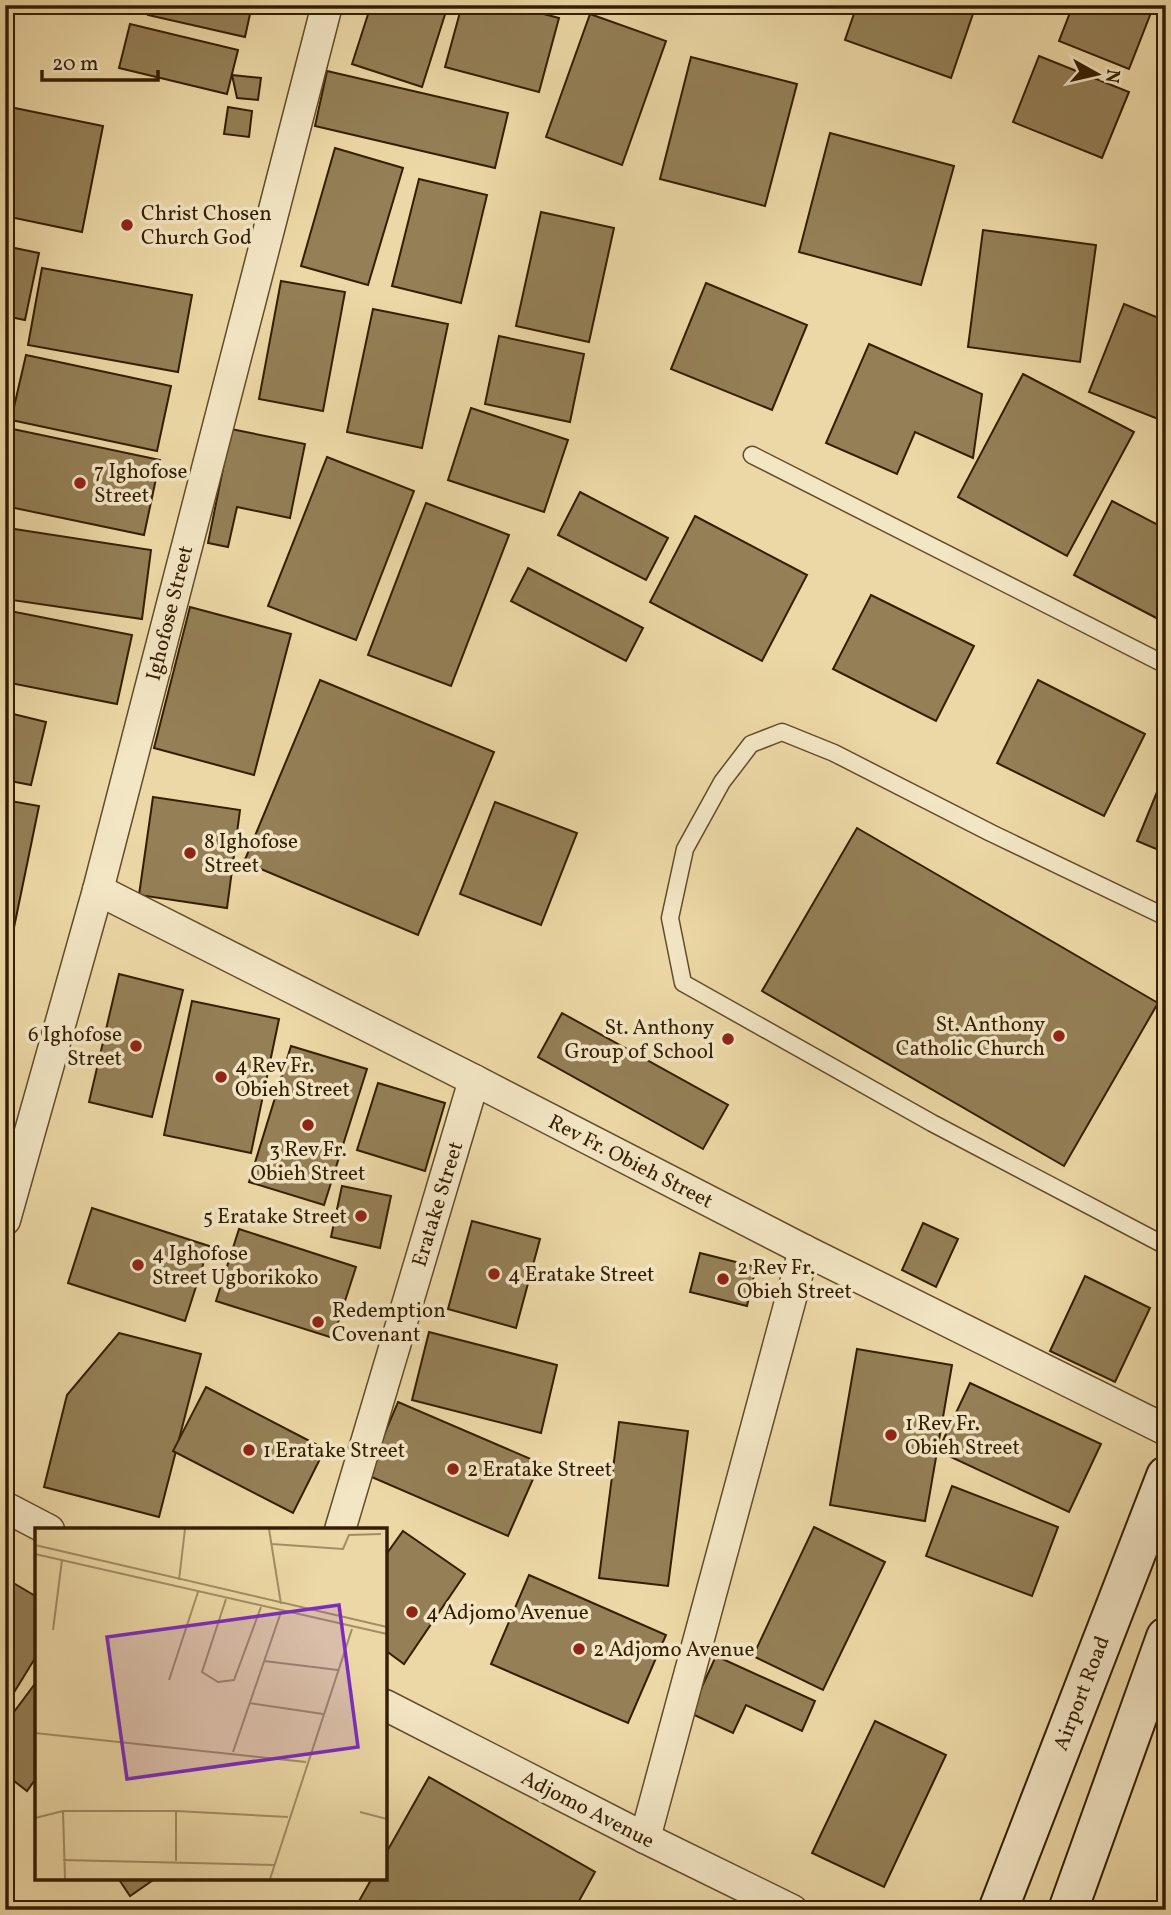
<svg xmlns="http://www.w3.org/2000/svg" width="1171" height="1915" viewBox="0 0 1171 1915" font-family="Vollkorn,serif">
  <rect width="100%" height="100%" fill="#ecd8a6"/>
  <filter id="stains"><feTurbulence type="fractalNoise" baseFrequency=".00286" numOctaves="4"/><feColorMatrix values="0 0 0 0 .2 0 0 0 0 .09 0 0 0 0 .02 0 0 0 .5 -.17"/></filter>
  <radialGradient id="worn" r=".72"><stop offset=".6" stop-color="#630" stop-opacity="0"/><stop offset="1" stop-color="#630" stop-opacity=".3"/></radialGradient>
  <g fill="#947f56" stroke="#341e00" stroke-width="2">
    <path d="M150,5h102l-7,32 -97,-22z"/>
    <path d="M371,5h77l-26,82 -70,-23z"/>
    <path d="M462,5h47l50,13 -20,74 -94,-25z"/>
    <path d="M857,5h119l-25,73 -106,-38z"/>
    <path d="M1073,5h81l-25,64 -70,-28z"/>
    <path d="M590,14l76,27 -44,124 -76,-28z"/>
    <path d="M130,24l108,26 -11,44 -108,-26z"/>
    <path d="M1039,56l90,36 -27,66 -89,-36z"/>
    <path d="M691,57l106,27 -32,122 -105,-27z"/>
    <path d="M327,71l181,42 -13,55 -180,-42z"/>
    <path d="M232,75l29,3 -3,22 -21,-2z"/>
    <path d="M5,106l98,20 -21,106 -77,-16z"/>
    <path d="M228,107l24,4 -3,26 -25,-3z"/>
    <path d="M830,133l124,33 -33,119 -122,-33z"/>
    <path d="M335,148l68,20 -35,117 -67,-19z"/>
    <path d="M419,179l68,16 -26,108 -69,-17z"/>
    <path d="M541,212l73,16 -25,114 -73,-16z"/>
    <path d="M983,230l113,15 -16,117 -112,-15z"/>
    <path d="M5,246l34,7 -14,67 -20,-4z"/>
    <path d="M42,268l150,27 -14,77 -150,-27z"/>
    <path d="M281,281l64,11 -22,119 -64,-12z"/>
    <path d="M706,283l101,42 -35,85 -101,-41z"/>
    <path d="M1124,304l42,17v101l-77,-30z"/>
    <path d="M373,309l75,15 -26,124 -75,-16z"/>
    <path d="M499,336l85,18 -14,68 -85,-18z"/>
    <path d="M869,344l113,50 -9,64 -58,-26 -18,42 -71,-31z"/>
    <path d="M26,355l145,31 -14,65 -146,-31z"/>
    <path d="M1023,374l111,58 -67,124 -109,-59z"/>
    <path d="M471,408l97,32 -24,72 -96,-32z"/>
    <path d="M8,428l152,32 -16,75 -139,-29v-67z"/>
    <path d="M231,429l74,15 -15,74 -53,-11 -9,40 -20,-4z"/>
    <path d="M327,457l87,34 -58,149 -88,-34z"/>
    <path d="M580,492l88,46 -22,42 -88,-45z"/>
    <path d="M1112,501l54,28v94l-92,-48z"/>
    <path d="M426,503l83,32 -58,151 -83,-31z"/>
    <path d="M695,516l112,59 -45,86 -112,-59z"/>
    <path d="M8,528l143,22 -9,69 -137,-20v-49z"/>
    <path d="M528,568l115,60 -17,33 -115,-60z"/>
    <path d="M871,595l103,51 -38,75 -103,-52z"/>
    <path d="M190,607l101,27 -37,141 -100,-27z"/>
    <path d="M5,610l127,25 -15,69 -112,-22z"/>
    <path d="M320,680l174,72 -76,183 -174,-73z"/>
    <path d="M1038,680l107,54 -41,82 -107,-53z"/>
    <path d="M5,712l41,10 -15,63 -26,-5z"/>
    <path d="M1166,770v83l-29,-12z"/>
    <path d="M153,797l87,13 -13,98 -88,-13z"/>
    <path d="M5,800l34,6 -28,136 -6,-1z"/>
    <path d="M495,802l82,31 -36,92 -81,-31z"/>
    <path d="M857,828l301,175 -94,163 -302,-175z"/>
    <path d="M119,974l64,16 -31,127 -63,-15z"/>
    <path d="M192,1001l87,18 -28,134 -87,-18z"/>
    <path d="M562,1013l166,92 -25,44 -165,-92z"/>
    <path d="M291,1046l76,23 -43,136 -75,-23z"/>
    <path d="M378,1083l67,20 -20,68 -68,-21z"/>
    <path d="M342,1186l49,10 -11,52 -49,-11z"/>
    <path d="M92,1208l117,38 -24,75 -117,-38z"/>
    <path d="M472,1221l68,18 -24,89 -68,-19z"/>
    <path d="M923,1223l35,16 -22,48 -34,-17z"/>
    <path d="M239,1229l117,38 -23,71 -117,-37z"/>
    <path d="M700,1253l56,14 -9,39 -57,-14z"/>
    <path d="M1085,1276l65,32 -35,74 -65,-31z"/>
    <path d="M429,1332l128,33 -16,68 -129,-33z"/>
    <path d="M119,1333l82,21 -42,163 -115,-30 23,-92z"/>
    <path d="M857,1349l95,16 -27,156 -95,-16z"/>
    <path d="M970,1383l131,61 -32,68 -131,-61z"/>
    <path d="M206,1387l119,62 -32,64 -120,-62z"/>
    <path d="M398,1402l142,61 -32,73 -141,-61z"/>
    <path d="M619,1422l69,9 -20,155 -69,-8z"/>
    <path d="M952,1486l106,41 -26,69 -106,-40z"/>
    <path d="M814,1527l71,35 -62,128 -70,-34z"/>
    <path d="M403,1531l62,43 -61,90 -19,-14v-94z"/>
    <path d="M529,1575l137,60 -38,88 -137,-59z"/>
    <path d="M5,1578l32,19v58l-32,52z"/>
    <path d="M716,1656l99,45 -13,30 -56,-26 -13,28 -43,-20z"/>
    <path d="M37,1681v96l-10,14 -22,-17v-50z"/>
    <path d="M875,1721l71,34 -62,132 -72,-34z"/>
    <path d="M429,1777l166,95 -21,38h-220l18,-32h13v-23z"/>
    <path d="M118,1878h38l-26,18z"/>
    <path d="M589,1902l24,8h-27z"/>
  </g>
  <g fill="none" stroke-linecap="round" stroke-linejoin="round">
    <g stroke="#624c2a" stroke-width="19">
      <g id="lane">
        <path d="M752,455l414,210"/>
        <path d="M1166,917l-175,-84 -157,-80 -52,-21 -31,12 -29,38 -37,67 -15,69 13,65 249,140 234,123"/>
      </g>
    </g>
    <g stroke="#624c2a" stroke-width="33">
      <g id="street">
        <path d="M98,890l376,190 330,170 362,180"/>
        <path d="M5,1220l93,-330 229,-885"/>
        <path d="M5,1507l44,23"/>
        <path d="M340,1530l134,-450"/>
        <path d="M385,1705l260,133 147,72"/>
        <path d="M645,1838l159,-588"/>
      </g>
    </g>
    <g stroke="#341e00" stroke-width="42">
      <g id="secondary">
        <path d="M998,1910l168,-434"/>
        <path d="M1068,1910l98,-273"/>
      </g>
    </g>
    <use href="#lane" stroke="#f3e6c5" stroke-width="16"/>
    <use href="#street" stroke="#f3e6c5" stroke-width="30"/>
    <use href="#secondary" stroke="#f3e6c5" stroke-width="38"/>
  </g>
  <g fill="#8f2418" stroke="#f3e6c5" stroke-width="2.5">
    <circle cx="127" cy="225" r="7"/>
    <circle cx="80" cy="483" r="7"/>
    <circle cx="190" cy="853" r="7"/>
    <circle cx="1059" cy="1036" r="7"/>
    <circle cx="728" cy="1039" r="7"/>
    <circle cx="136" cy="1046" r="7"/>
    <circle cx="221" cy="1077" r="7"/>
    <circle cx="308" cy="1125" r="7"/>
    <circle cx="361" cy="1216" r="7"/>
    <circle cx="138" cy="1265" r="7"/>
    <circle cx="494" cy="1274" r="7"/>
    <circle cx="723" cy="1279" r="7"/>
    <circle cx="318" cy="1322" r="7"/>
    <circle cx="891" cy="1435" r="7"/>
    <circle cx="249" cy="1450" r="7"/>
    <circle cx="453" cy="1469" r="7"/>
    <circle cx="412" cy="1612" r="7"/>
    <circle cx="579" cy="1649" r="7"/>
  </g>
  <g text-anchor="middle" stroke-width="7" stroke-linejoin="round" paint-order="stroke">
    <g font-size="21" fill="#341e00" stroke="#f3e6c5" text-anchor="start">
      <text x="141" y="220">Christ Chosen<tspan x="141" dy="24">Church God</tspan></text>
      <text x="94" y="478">7 Ighofose<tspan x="94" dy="24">Street</tspan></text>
      <text x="204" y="848">8 Ighofose<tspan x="204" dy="24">Street</tspan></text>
      <text x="1045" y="1031" text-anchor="end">St. Anthony<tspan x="1045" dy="24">Catholic Church</tspan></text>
      <text x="714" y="1034" text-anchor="end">St. Anthony<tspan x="714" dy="24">Group of School</tspan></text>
      <text x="122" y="1041" text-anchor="end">6 Ighofose<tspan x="122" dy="24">Street</tspan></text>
      <text x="235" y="1072">4 Rev Fr.<tspan x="235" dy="24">Obieh Street</tspan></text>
      <text x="308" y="1156" text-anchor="middle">3 Rev Fr.<tspan x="308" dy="24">Obieh Street</tspan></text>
      <text x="347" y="1223" text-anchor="end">5 Eratake Street</text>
      <text x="152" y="1260">4 Ighofose<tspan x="152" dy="24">Street Ugborikoko</tspan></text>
      <text x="737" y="1274">2 Rev Fr.<tspan x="737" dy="24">Obieh Street</tspan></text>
      <text x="508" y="1281">4 Eratake Street</text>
      <text x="332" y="1317">Redemption<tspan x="332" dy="24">Covenant</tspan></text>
      <text x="905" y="1430">1 Rev Fr.<tspan x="905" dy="24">Obieh Street</tspan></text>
      <text x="263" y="1457">1 Eratake Street</text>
      <text x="467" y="1476">2 Eratake Street</text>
      <text x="426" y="1619">4 Adjomo Avenue</text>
      <text x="593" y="1656">2 Adjomo Avenue</text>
    </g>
    <g font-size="21" fill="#341e00" stroke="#f3e6c5">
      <text transform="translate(169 613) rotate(-76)" y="7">Ighofose Street</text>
      <text transform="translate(631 1161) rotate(27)" y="7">Rev Fr. Obieh Street</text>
      <text transform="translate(437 1204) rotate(-73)" y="7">Eratake Street</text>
      <text transform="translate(1081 1693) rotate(-69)" y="7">Airport Road</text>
      <text transform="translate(588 1809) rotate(27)" y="7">Adjomo Avenue</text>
    </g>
  </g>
  <g transform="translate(35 1528)">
    <rect width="352" height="352" fill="#ecd8a6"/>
    <path fill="none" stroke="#a28e64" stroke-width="2" d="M234,1l12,75M237,16l71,5 6,-14 32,-1M0,17l352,82M0,26l352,80M144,52l6,-51M191,71l-24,73 16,10 16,-2 27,-73M18,102l9,-70M229,133l74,9M134,152l29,-88M214,175l74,11M0,205l271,29M198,224l48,-140M28,283l2,68M141,283v50M325,284l27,7M0,290l28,-7h113l112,6M28,332l211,5M235,351l82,-250"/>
    <path fill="#7b2cbf" fill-opacity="0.15" stroke="#7b2cbf" stroke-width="3.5" d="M304,77l19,142 -231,32 -20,-142z"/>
    <rect width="352" height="352" fill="none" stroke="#341e00" stroke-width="3.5"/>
  </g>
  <rect width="1171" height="1915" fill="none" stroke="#ecd8a6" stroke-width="28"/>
  <rect x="7" y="7" width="1157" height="1901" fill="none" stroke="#341e00" stroke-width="3.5"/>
  <rect x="14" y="14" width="1143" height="1887" fill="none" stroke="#341e00" stroke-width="2"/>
  <g transform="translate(1097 74) rotate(98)" stroke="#f3e6c5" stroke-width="5" paint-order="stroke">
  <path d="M0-5L12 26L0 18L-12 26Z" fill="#341e00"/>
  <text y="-10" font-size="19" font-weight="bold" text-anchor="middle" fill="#341e00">N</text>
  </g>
  <path d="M42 70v10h116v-10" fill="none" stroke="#341e00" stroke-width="3.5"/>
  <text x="52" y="70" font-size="21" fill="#341e00" stroke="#f3e6c5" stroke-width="5" paint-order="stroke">20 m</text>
  <rect width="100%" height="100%" filter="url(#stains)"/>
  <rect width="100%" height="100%" fill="url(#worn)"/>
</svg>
